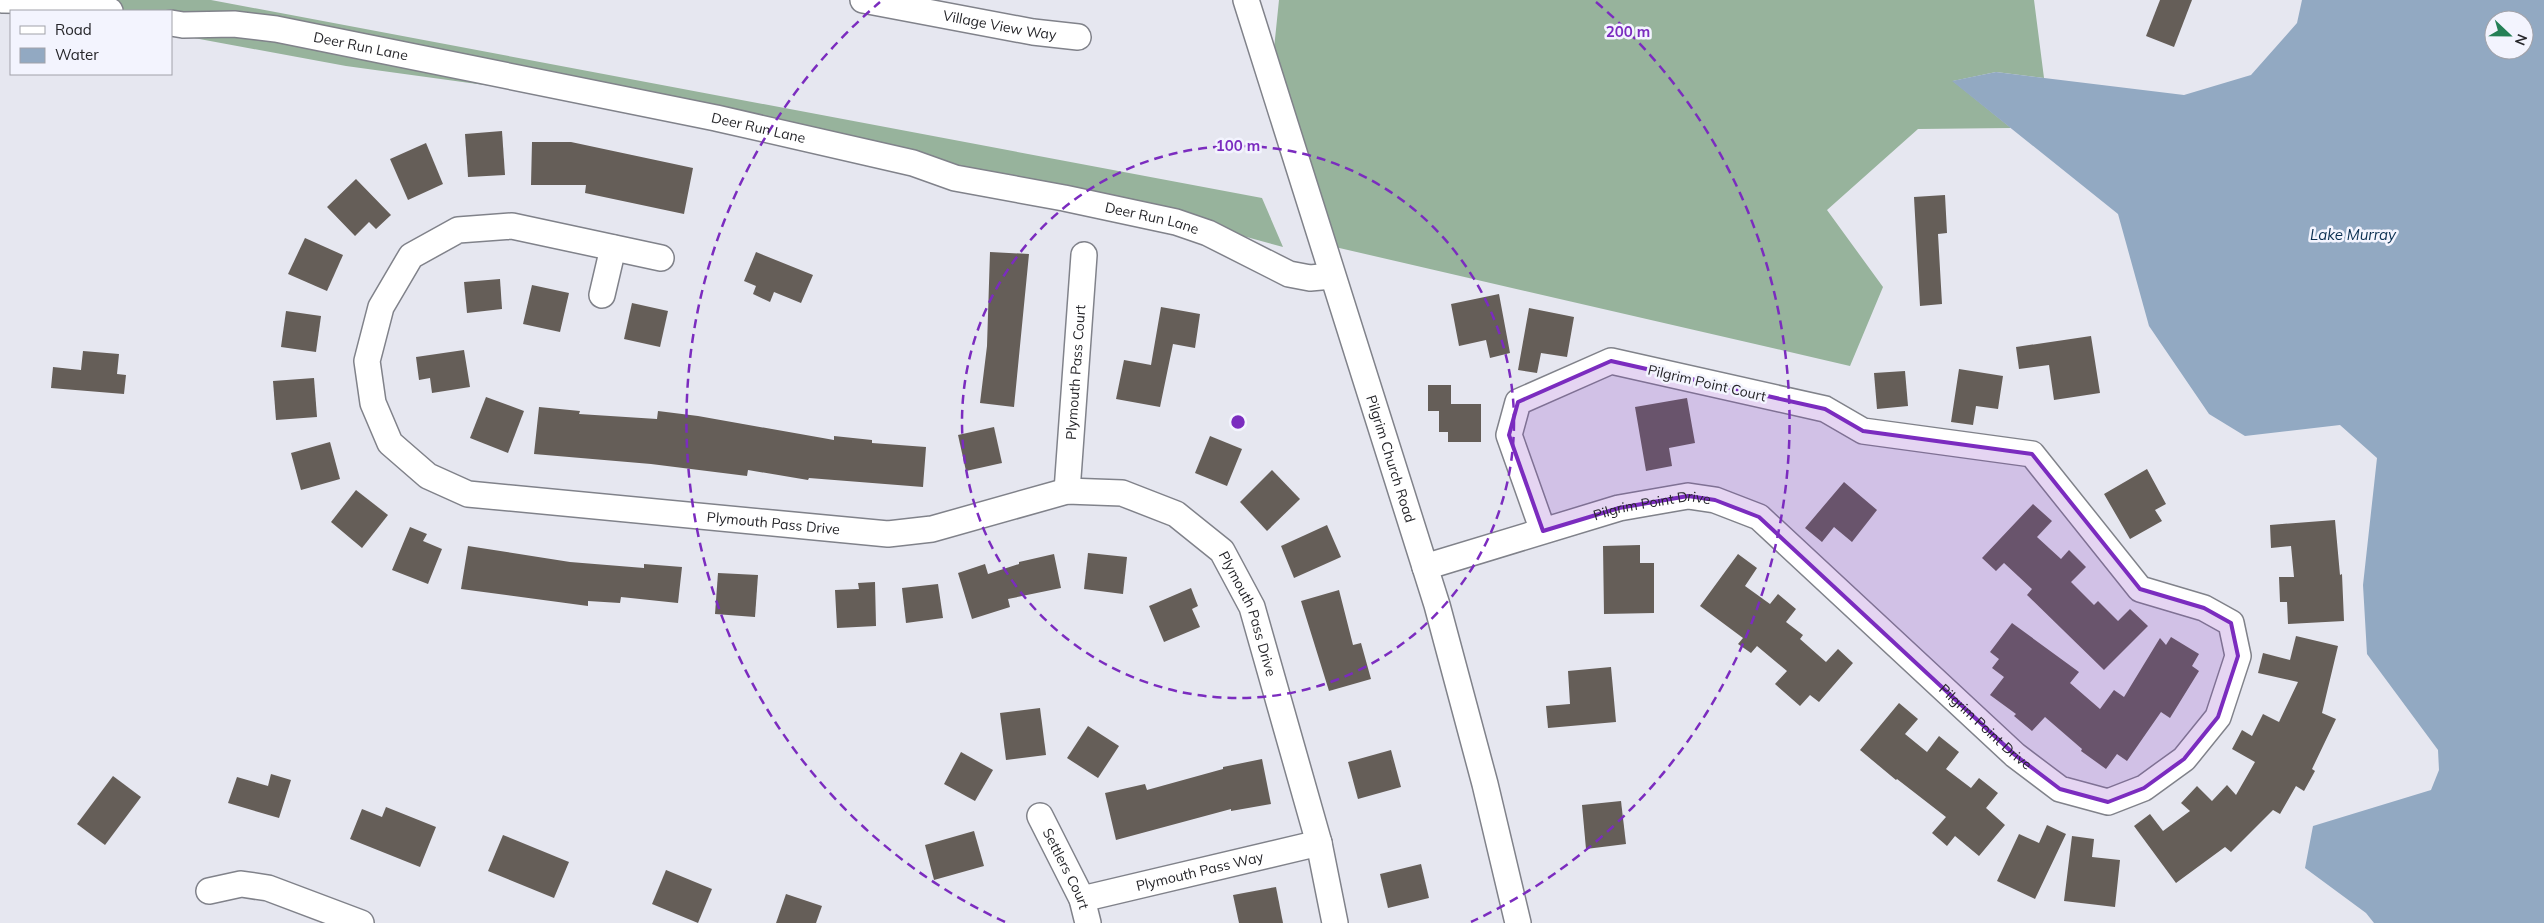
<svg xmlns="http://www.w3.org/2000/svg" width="2544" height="923" viewBox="0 0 2544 923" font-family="Mulish,sans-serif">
  <rect width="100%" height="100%" fill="#e6e7f0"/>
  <g fill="#97b39c">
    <path d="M61,0h150l1051,198 21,49 -182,-50 -522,-99 -233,-32 -152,-28 -23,-6v-21h-71z"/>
    <path d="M1279,0h755l10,78 -48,-6 -43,9 58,47 -93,1 -91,81 56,77 -33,79 -528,-122 -51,-166z"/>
  </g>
  <path fill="#92a9c2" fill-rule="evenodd" d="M2302,0h242v923h-170l-8,-10 -61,-45 8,-42 118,-36 8,-20 -1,-20 -71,-96 -4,-69 14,-127 -37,-33 -95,11 -36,-22 -60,-88 -31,-112 -166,-133 44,-9 188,23 67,-20 46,-52zM2494,20h30v30h-30z"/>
  <g fill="#655e58">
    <path d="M2160,0h32l-18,47 -28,-11z"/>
    <path d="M502,131l3,44 -37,2 -3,-43z"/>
    <path d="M532,142h39l122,26 -9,46 -99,-21 1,-8h-55z"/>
    <path d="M426,143l17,41 -35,16 -18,-41z"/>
    <path d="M356,179l35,36 -15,14 -7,-7 -14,14 -28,-29z"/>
    <path d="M1945,195l2,38 -9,1 4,70 -22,2 -6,-109z"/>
    <path d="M305,238l38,17 -16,36 -39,-17z"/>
    <path d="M756,252l57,23 -12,28 -27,-11 -4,10 -17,-8 3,-8 -12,-5z"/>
    <path d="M990,252l39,2 -15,153 -34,-4 7,-57z"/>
    <path d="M500,279l2,30 -35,4 -3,-31z"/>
    <path d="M532,285l37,8 -9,39 -37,-8z"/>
    <path d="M1499,294l11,59 -20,5 -4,-18 -27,6 -8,-42z"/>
    <path d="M632,303l36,8 -8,36 -36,-8z"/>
    <path d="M1161,307l39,7 -5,34 -22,-4 -13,63 -44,-8 8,-39 27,5z"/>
    <path d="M1529,308l45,9 -7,40 -26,-4 -4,20 -19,-3z"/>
    <path d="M286,311l35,5 -5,36 -35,-5z"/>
    <path d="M2091,336l9,57 -46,7 -5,-35 -30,4 -3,-22z"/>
    <path d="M464,350l6,37 -38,6 -2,-15 -11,2 -3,-23z"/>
    <path d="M83,351l36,3 -2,20 9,1 -2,19 -73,-6 2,-21 28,3z"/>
    <path d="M1959,369l44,7 -5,33 -22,-3 -3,19 -22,-3z"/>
    <path d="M1905,371l3,35 -31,3 -3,-36z"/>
    <path d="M314,378l3,39 -41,3 -3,-39z"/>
    <path d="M1428,385h23v19h30v38h-33v-10h-9v-21h-11z"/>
    <path d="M486,397l38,14 -16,42 -38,-15z"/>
    <path d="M1687,398l8,45 -26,5 3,18 -26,5 -11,-64z"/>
    <path d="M539,407l41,4 -1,3 78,5 1,-8 40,5 136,24v-4l38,4v3l54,4 -3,40 -114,-9 -1,2 -60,-10 -1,6 -96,-12 -117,-10z"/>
    <path d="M994,427l8,36 -36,8 -8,-36z"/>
    <path d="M1210,436l32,13 -15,37 -32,-13z"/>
    <path d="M330,442l10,37 -39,11 -10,-37z"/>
    <path d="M2147,469l19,35 -11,6 7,11 -32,18 -26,-45z"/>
    <path d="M1272,470l28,29 -33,32 -27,-29z"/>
    <path d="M1844,482l33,28 -25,32 -18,-15 -12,15 -17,-14z"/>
    <path d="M356,490l32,25 -26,33 -31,-26z"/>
    <path d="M2033,504l19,17 -15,16 24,22 8,-9 17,17 -15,15 23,23 4,-4 20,20 12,-12 18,17 -44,44 -77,-75 5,-6 -28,-26 -8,8 -14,-13z"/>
    <path d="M2335,520l5,55 2,-1 2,47 -56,3 -1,-22h-7l-1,-25h15l-3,-31 -20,2 -1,-23z"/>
    <path d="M1327,525l14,32 -47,21 -13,-32z"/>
    <path d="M410,527l17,7 -4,7 19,8 -14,35 -36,-14z"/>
    <path d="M1640,545v18h14v50l-50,1 -1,-68z"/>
    <path d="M468,546l102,16 74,6v-4l38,3 -4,36 -57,-6 -1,6 -32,-2v5l-127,-17z"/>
    <path d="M1088,553l39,4 -4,37 -39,-5z"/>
    <path d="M1054,554l7,34 -53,11 2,8 -38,12 -14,-46 27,-9 3,10 31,-10v-2z"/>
    <path d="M1738,554l19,14 -12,18 25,18 8,-10 18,15 -10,13 17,13 -3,4 26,23 12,-13 15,14 -34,39 -9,-7 -10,11 -25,-22 12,-13 -30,-25 -6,7 -13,-9 5,-6 -43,-32z"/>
    <path d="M718,573l40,2 -3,42 -40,-3z"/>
    <path d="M875,582l1,44 -39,2 -2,-38 24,-1 -1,-6z"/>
    <path d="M938,584l5,34 -37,5 -4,-35z"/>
    <path d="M1191,588l7,18 -6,3 8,18 -36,15 -15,-36z"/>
    <path d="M1339,590l14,55 8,-2 10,36 -42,12 -28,-90z"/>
    <path d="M2012,623l67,49 -9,11 30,26 14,-19 10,7 36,-59 6,7 5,-8 28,17 -7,12 7,5 -29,47 -9,-6 -34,49 -10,-7 -11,15 -25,-18 1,-2 -37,-32 -13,14 -18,-15 2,-2 -26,-19 14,-18 -12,-9 7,-9 -9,-7z"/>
    <path d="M2296,636l42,10 -16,67 14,6 -24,50 3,2 -11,20 -8,-5 -16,28 -7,-4 -42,42 -6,-5 -49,36 -42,-57 16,-12 13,17 27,-20 -9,-8 16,-17 15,15 15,-16 9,10 19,-33 -23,-13 10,-19 10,6 11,-22 16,8 19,-40 -40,-9 5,-20 27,7z"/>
    <path d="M1611,667l5,55 -68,6 -2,-22 24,-2 -2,-33z"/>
    <path d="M1899,703l19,16 -13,15 22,18 12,-16 20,16 -13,17 25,19 8,-10 19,15 -12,15 19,17 -26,31 -24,-20 -8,10 -15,-13 14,-16 -49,-38 -1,1 -36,-30z"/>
    <path d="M1040,708l6,47 -40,5 -6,-47z"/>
    <path d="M1088,726l31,20 -21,32 -31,-20z"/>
    <path d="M1391,750l10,37 -43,12 -10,-37z"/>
    <path d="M961,752l32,18 -18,31 -31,-17z"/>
    <path d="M1262,759l9,45 -40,7v-2l-115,31 -11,-47 40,-9 2,6 76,-21v-2z"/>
    <path d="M271,774l20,6 -12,38 -51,-15 9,-26 31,9z"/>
    <path d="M113,776l28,21 -36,48 -28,-21z"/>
    <path d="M1621,801l5,43 -40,5 -4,-44z"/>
    <path d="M386,807l50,20 -16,40 -70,-28 12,-30 20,8z"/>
    <path d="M2047,825l19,9 -31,65 -38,-18 22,-47 20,9z"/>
    <path d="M974,831l10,35 -50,14 -9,-35z"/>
    <path d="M503,835l66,27 -15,36 -66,-27z"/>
    <path d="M2072,836l22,3 -2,18 28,3 -5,47 -51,-6z"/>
    <path d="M1421,864l8,34 -41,10 -8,-34z"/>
    <path d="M666,870l46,19 -14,34 -46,-19z"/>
    <path d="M1276,887l7,36h-44l-6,-28z"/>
    <path d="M786,894l36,12 -6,17h-40z"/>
  </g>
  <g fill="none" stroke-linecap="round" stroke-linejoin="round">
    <g stroke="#80828a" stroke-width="28">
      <g id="minor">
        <path d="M3,0l65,1 42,10"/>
        <path id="s1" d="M863,0l170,32 45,5"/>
        <path id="s2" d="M1246,0l191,605 48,179 33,139"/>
        <path id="s3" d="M171,23l12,2 51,-1 42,5 440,89 197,45 42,15 109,20 112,24 32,11 81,41 21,4 22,-2"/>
        <path id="s4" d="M661,258l-149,-32 -54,4 -47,26 -30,51 -14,54 6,42 17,40 38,33 40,18 420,40 44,-5 135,-38 55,2 54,21 46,37 30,56 67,236 16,80"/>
        <path d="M602,295l11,-47"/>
        <path id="s5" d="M1067,491l17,-236"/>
        <path id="s6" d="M1425,567l194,-59 69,-12 27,4 44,17 256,238 45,34 48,13 36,-14 40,-29 34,-42 20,-61 -7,-33 -27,-15 -64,-19 -108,-135 -169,-23 -38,-22 -214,-48 -93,41 -9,33 34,96"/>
        <path id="s7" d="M1040,816l42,83 6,24"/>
        <path d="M209,891l32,-7 27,4 93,35"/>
        <path id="s8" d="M1082,899l237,-56"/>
      </g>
    </g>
    <use href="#minor" stroke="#fff" stroke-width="25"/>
  </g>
  <path fill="#7b2cbf" fill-opacity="0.2" stroke="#7b2cbf" stroke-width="4" stroke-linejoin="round" d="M1611,361l214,48 38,22 169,23 108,135 64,19 27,15 7,33 -20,61 -34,42 -40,29 -36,14 -48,-13 -45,-34 -256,-238 -44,-17 -27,-4 -69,12 -76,23 -34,-96 9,-33z"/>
  <g fill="none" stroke="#7b2cbf" stroke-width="2.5" stroke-dasharray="9 6">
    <circle cx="1238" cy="422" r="276"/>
    <path d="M1005 922A552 552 0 0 1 880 2M1596 2A552 552 0 0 1 1471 922"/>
  </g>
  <g text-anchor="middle" stroke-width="5" stroke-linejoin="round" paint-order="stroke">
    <g font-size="14" fill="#26262a" stroke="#f3f4fe">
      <text dy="5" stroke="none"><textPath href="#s1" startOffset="139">Village View Way</textPath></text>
      <text dy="5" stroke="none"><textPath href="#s3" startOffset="192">Deer Run Lane</textPath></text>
      <text dy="5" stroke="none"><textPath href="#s3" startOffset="598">Deer Run Lane</textPath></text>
      <text dy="5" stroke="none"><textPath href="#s3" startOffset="1002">Deer Run Lane</textPath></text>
      <text dy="5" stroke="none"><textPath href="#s5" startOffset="119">Plymouth Pass Court</textPath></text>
      <text transform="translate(1707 383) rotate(13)" y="5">Pilgrim Point Court</text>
      <text dy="5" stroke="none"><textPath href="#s2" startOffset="481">Pilgrim Church Road</textPath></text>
      <text dy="5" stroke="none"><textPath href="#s6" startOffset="236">Pilgrim Point Drive</textPath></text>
      <text dy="5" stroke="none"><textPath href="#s4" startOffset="862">Plymouth Pass Drive</textPath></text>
      <text dy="5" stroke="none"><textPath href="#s4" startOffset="1402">Plymouth Pass Drive</textPath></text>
      <text dy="5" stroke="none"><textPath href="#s6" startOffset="656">Pilgrim Point Drive</textPath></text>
      <text dy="5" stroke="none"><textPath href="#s7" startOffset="59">Settlers Court</textPath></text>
      <text dy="5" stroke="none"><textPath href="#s8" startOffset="121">Plymouth Pass Way</textPath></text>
    </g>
    <g font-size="15" font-style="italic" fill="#0a2f51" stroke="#f3f4fe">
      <text x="2353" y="240">Lake Murray</text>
    </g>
  </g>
  <circle cx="1238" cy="422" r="8" fill="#7b2cbf" stroke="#f3f4fe" stroke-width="2.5"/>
  <g font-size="15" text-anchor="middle" font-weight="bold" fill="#7b2cbf" stroke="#f3f4fe" stroke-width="5" stroke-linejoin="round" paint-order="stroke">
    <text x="1628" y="37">200 m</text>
    <text x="1238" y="151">100 m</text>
  </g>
  <rect x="10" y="10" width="162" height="65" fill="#f3f4fe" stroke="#a1a2a9"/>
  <rect x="20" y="26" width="25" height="8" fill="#ffffff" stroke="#a1a2a9"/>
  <text x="55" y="35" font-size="15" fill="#26262a">Road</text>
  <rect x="20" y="48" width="25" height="15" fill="#92a9c2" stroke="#a1a2a9"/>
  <text x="55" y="60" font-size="15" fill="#26262a">Water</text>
  <g transform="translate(2509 35) rotate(112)"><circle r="24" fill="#f3f4fe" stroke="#a1a2a9"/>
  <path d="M0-4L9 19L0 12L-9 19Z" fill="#258056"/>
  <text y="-8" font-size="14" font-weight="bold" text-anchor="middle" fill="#26262a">N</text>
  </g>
</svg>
